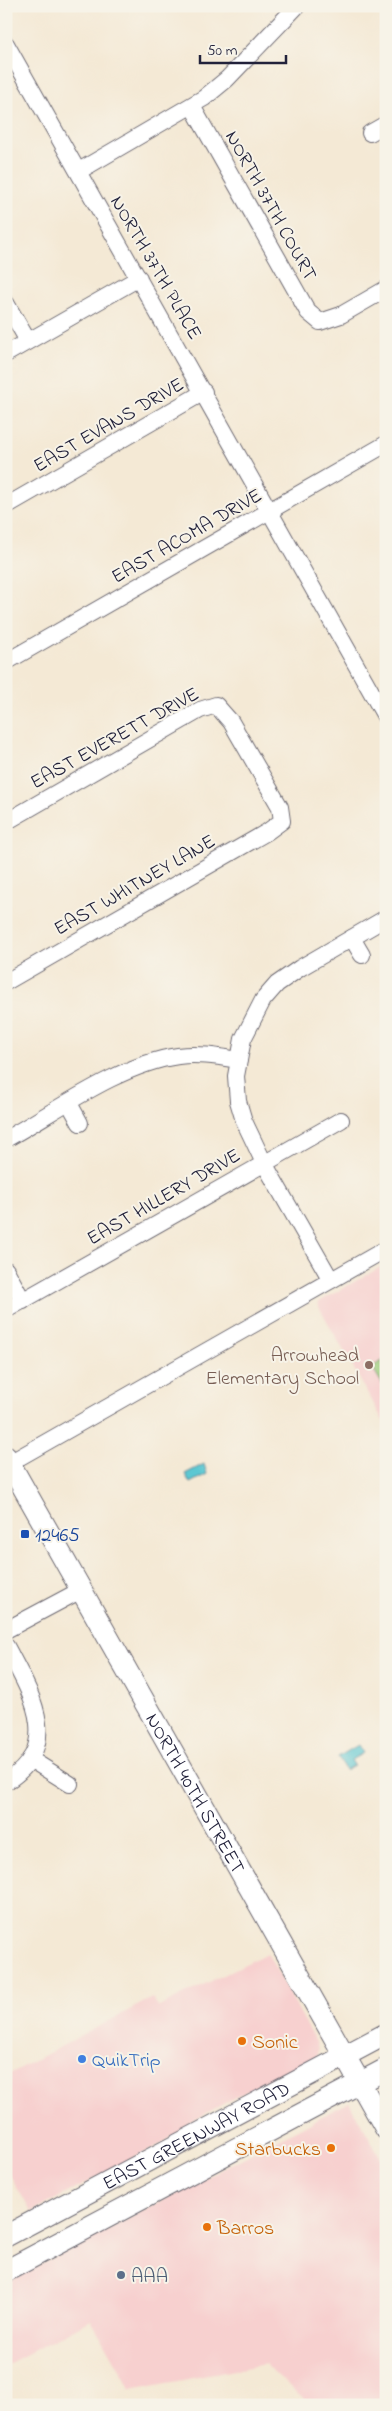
<svg xmlns="http://www.w3.org/2000/svg" width="392" height="2411" viewBox="0 0 392 2411" font-family="'Indie Flower',sans-serif">
  <rect width="100%" height="100%" fill="#f7f3e8"/>
  <filter id="ink" filterUnits="userSpaceOnUse"><feTurbulence type="fractalNoise" baseFrequency=".02" numOctaves="2"/><feDisplacementMap in="SourceGraphic" scale="10" xChannelSelector="R" yChannelSelector="G"/><feConvolveMatrix kernelMatrix="1 2 1 2 8 2 1 2 1" color-interpolation-filters="sRGB"/></filter>
  <filter id="wash" filterUnits="userSpaceOnUse"><feTurbulence type="fractalNoise" baseFrequency=".0096" numOctaves="4" result="noise"/><feDisplacementMap in="SourceGraphic" scale="20" xChannelSelector="R" yChannelSelector="G"/><feGaussianBlur stdDeviation="1.12" result="paint"/><feColorMatrix in="noise" values="0 0 0 0 0 0 0 0 0 0 0 0 0 0 0 0 0 1.4 0 .05"/><feComposite in="paint" operator="in"/></filter>
  <g filter="url(#wash)">
    <rect width="100%" height="100%" fill="#f4e9d5"/>
    <g fill="#f7d0cf">
      <path d="M386,1264v162l-69,-123z"/>
      <path d="M267,1953l50,91 1,7 -4,11 -4,4 -44,15 -69,37 -34,25 -132,69 -25,-44v-92l146,-78 7,9z"/>
      <path d="M349,2102l37,65v238h-76l-45,-41 -134,26 -40,-70 -85,45v-82z"/>
    </g>
    <path fill="#9dce7e" stroke="#60785c" d="M386,1359v31l-14,-23z"/>
    <g fill="#5bc7d2" stroke="#3e7486">
      <path d="M204,1464l3,10 -17,9 -5,-9z"/>
      <path d="M358,1745l5,8 -12,7 3,5 -9,5 -7,-13z"/>
    </g>
  </g>
  <g filter="url(#ink)">
    <g fill="none" stroke-linecap="round" stroke-linejoin="round">
      <g stroke="#6c6871" stroke-width="18">
        <g id="minor">
          <path d="M6,44l380,674"/>
          <path d="M192,106l116,206 12,10 21,-7 45,-26"/>
          <path d="M370,133l16,-9"/>
          <path d="M79,171l125,-73 23,-19 70,-73"/>
          <path d="M6,303l22,38"/>
          <path d="M6,354l133,-76"/>
          <path d="M6,506l198,-114"/>
          <path d="M6,662l380,-218"/>
          <path d="M6,822l194,-112 16,-5 15,17 49,85 2,14 -15,11 -261,150"/>
          <path d="M352,938l10,17"/>
          <path d="M69,1103l11,20"/>
          <path d="M6,1139c52,-29 114,-75 172,-83 20,-3 42,1 61,4"/>
          <path d="M6,1270l17,31"/>
          <path d="M331,1280l-67,-117 -20,-42 -6,-20 -2,-25 7,-37 20,-39 14,-16 23,-16 86,-50"/>
          <path d="M6,1310l335,-190"/>
          <path d="M6,1465l380,-216"/>
          <path d="M6,1630l75,-40"/>
          <path d="M6,1646c24,46 59,99 0,136"/>
          <path d="M30,1759l40,25"/>
        </g>
      </g>
      <g stroke="#6c6871" stroke-width="23">
        <g id="major">
          <path id="s1" d="M6,1457l380,672"/>
          <path id="s2" d="M6,2236l380,-202"/>
          <path d="M6,2271l380,-202"/>
        </g>
      </g>
      <use href="#minor" stroke="#fff" stroke-width="16"/>
      <use href="#major" stroke="#fff" stroke-width="21"/>
    </g>
  </g>
  <circle fill="#8d6e63" stroke="#f7f3e8" stroke-width="2" cx="369" cy="1365" r="5"/>
  <rect fill="#1a4fb4" stroke="#f7f3e8" stroke-width="2" x="20" y="1529" width="10" height="10" rx="2.5"/>
  <g fill="#e8710a" stroke="#f7f3e8" stroke-width="2">
    <circle cx="242" cy="2041" r="5"/>
    <circle cx="331" cy="2148" r="5"/>
    <circle cx="207" cy="2227" r="5"/>
  </g>
  <circle fill="#3f7fe0" stroke="#f7f3e8" stroke-width="2" cx="82" cy="2059" r="5"/>
  <circle fill="#5c6f8a" stroke="#f7f3e8" stroke-width="2" cx="121" cy="2275" r="5"/>
  <g text-anchor="middle" stroke-width="4" stroke-linejoin="round" paint-order="stroke">
    <g font-size="20" fill="#22223b" stroke="#f7f3e8">
      <text transform="translate(272 205) rotate(61)" y="7">NORTH 37TH COURT</text>
      <text transform="translate(157 267) rotate(60)" y="7">NORTH 37TH PLACE</text>
      <text transform="translate(108 424) rotate(-30)" y="7">EAST EVANS DRIVE</text>
      <text transform="translate(186 535) rotate(-30)" y="7">EAST ACOMA DRIVE</text>
      <text transform="translate(114 737) rotate(-29)" y="7">EAST EVERETT DRIVE</text>
      <text transform="translate(134 884) rotate(-30)" y="7">EAST WHITNEY LANE</text>
      <text transform="translate(163 1196) rotate(-30)" y="7">EAST HILLERY DRIVE</text>
      <text dy="7" stroke="none"><textPath href="#s1" startOffset="386">NORTH 40TH STREET</textPath></text>
      <text dy="7" stroke="none"><textPath href="#s2" startOffset="215">EAST GREENWAY ROAD</textPath></text>
    </g>
    <g font-size="20" fill="#785e54" stroke="#f7f3e8" text-anchor="end">
      <text x="359" y="1361">Arrowhead<tspan x="359" dy="23">Elementary School</tspan></text>
    </g>
    <g font-size="20" fill="#164399" stroke="#f7f3e8" text-anchor="start">
      <text x="35" y="1541">12465</text>
    </g>
    <g font-size="20" fill="#c56008" stroke="#f7f3e8" text-anchor="start">
      <text x="252" y="2048">Sonic</text>
      <text x="321" y="2155" text-anchor="end">Starbucks</text>
      <text x="217" y="2234">Barros</text>
    </g>
    <g font-size="20" fill="#366cbe" stroke="#f7f3e8" text-anchor="start">
      <text x="92" y="2066">QuikTrip</text>
    </g>
    <g font-size="20" fill="#4e5e75" stroke="#f7f3e8" text-anchor="start">
      <text x="131" y="2282">AAA</text>
    </g>
  </g>
  <rect width="392" height="2411" fill="none" stroke="#f7f3e8" stroke-width="25"/>
  <path d="M200 55v8h86v-8" fill="none" stroke="#22223b" stroke-width="2.5"/>
  <text x="207" y="55" font-size="15" fill="#22223b" stroke="#f7f3e8" stroke-width="4" paint-order="stroke">50 m</text>
</svg>
